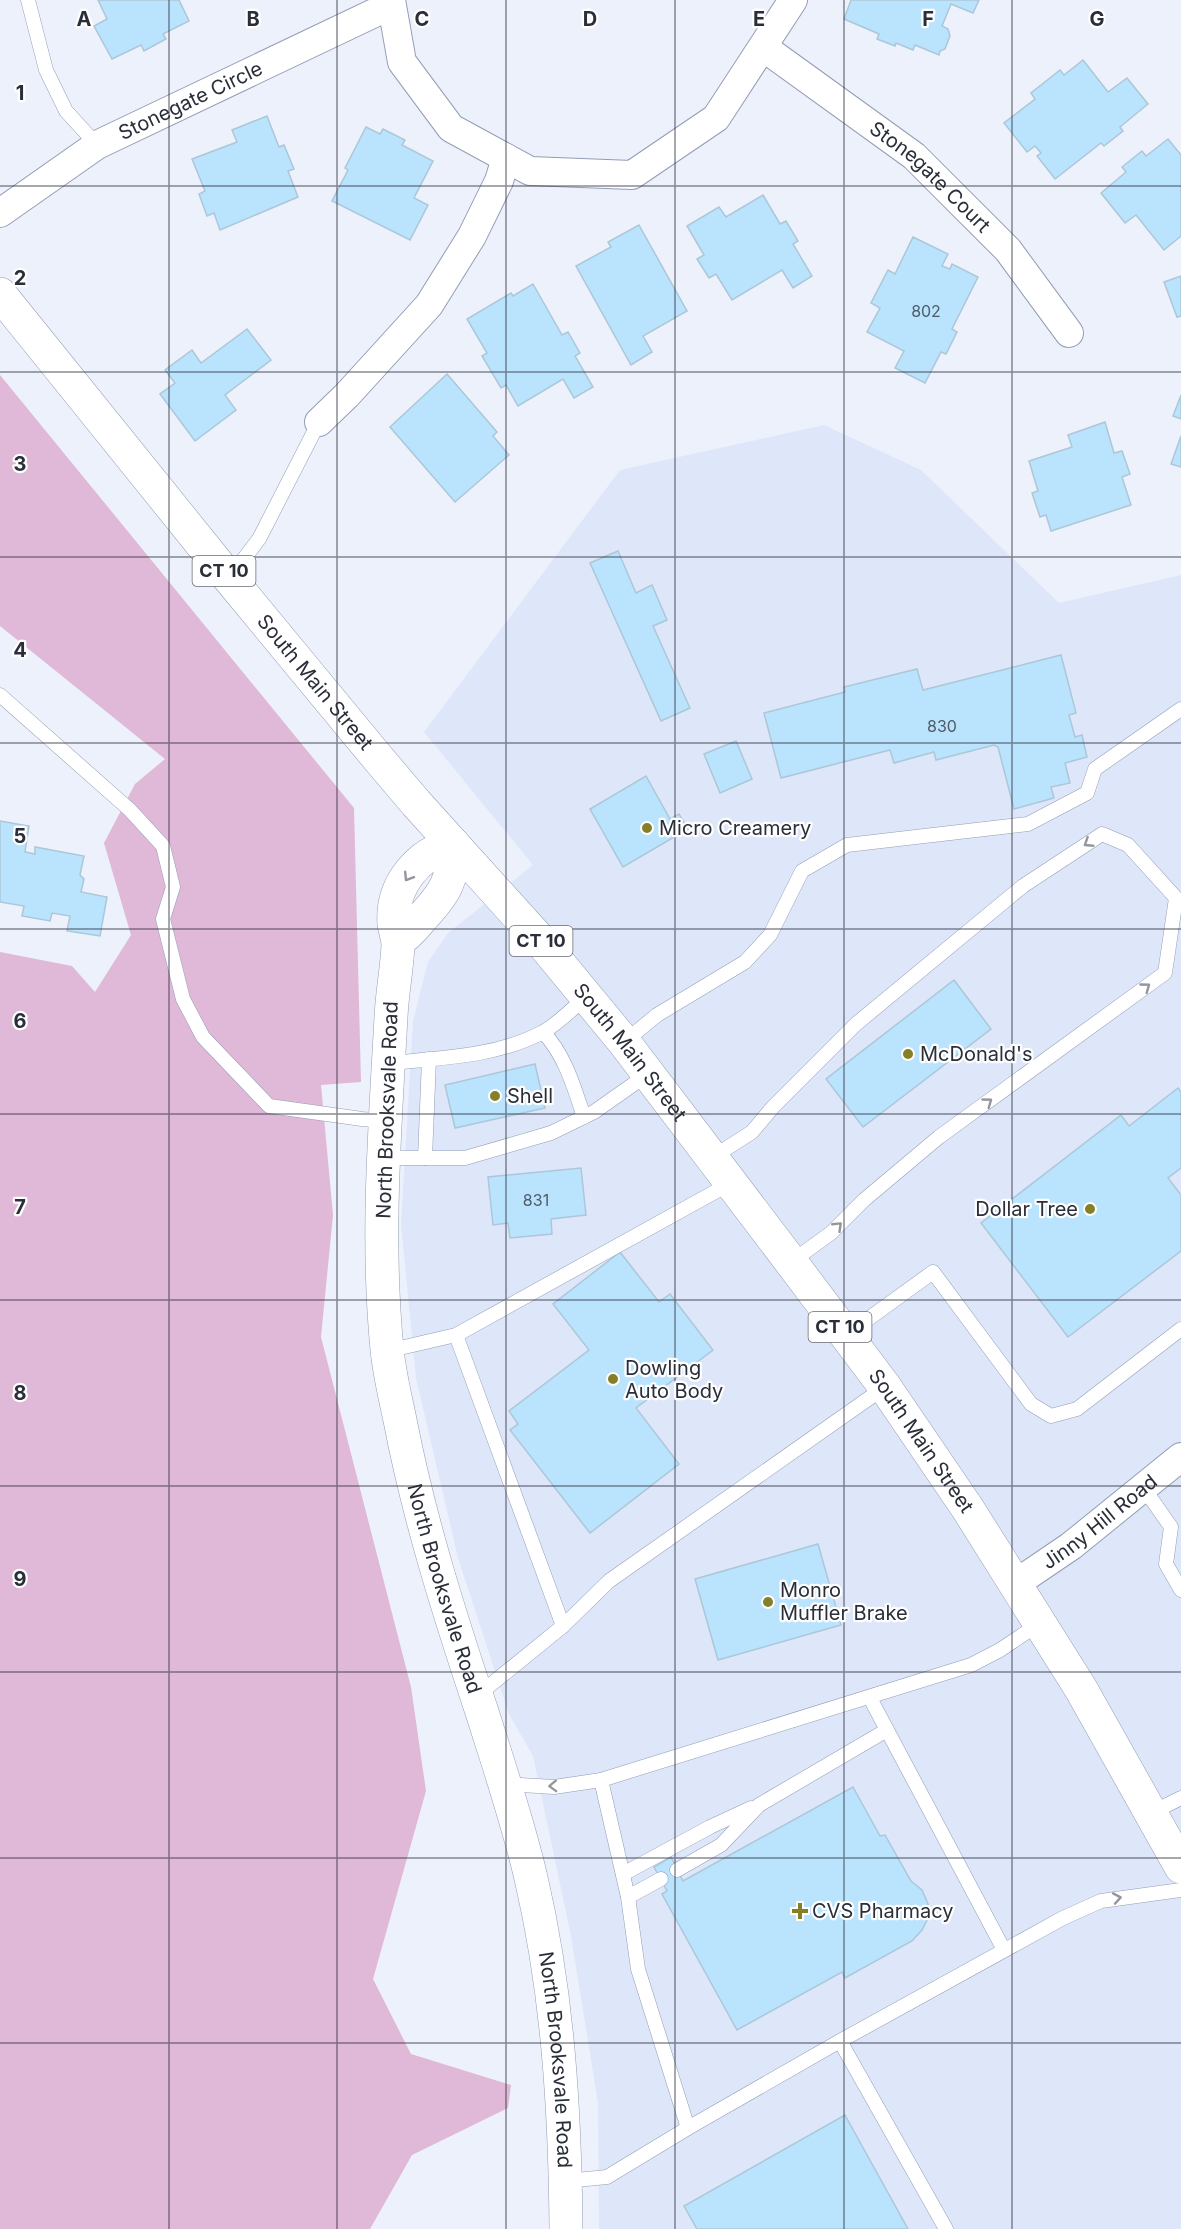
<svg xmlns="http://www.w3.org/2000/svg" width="1181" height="2229" viewBox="0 0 1181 2229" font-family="Inter,sans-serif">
  <rect width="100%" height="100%" fill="#edf1fc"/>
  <path fill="#dee6fa" d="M824,425l97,45 138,133 122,-28v1654h-582l-1,-126 -27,-167 -38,-180 -24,-42 -51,-156 -42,-180 -15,-154 12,-203 15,-59 20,-29 85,-68 -109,-133 196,-262z"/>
  <path fill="#e0b8d8" d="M0,375l354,433 7,274 -40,3 12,130 -12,122 90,350 15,104 -53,188 38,75 100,31 -3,23 -96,47 -42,74h-370v-1277l72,14 23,26 36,-57 -27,-92 31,-59 30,-25 -165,-133z"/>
  <g fill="#bae3fd" stroke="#acc7d7" stroke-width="1.5">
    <path d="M98,0h81l10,21 -26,13 3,5 -22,12 -3,-6 -29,14 -18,-33 13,-7z"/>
    <path d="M851,0h128l-6,13 -22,-9 -9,22 6,3 2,7 -5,13 -5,2 -1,4 -24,-10 -2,5 -17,-7 -1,3 -18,-7 2,-5 -35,-15z"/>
    <path d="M1083,60l25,32 19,-14 21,26 -28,23 3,4 -19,15 -3,-3 -46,36 -18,-23 4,-3 -6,-7 -8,6 -23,-29 31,-24 -4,-6 29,-23 4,5z"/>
    <path d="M267,116l12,31 5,-2 10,24 -6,2 10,26 -78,33 -6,-17 -7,3 -8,-22 6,-3 -13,-32 45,-17 -5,-12z"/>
    <path d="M366,127l14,7 3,-5 22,11 -3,5 31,16 -19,37 14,7 -18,35 -78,-39 16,-31 -3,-2z"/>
    <path d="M1168,139l13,16v81l-17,14 -28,-35 -11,8 -24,-30 25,-21 -4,-5 20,-16 4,5z"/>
    <path d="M763,195l17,29 6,-3 12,20 -5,3 19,32 -19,12 -11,-18 -50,30 -16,-26 -7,4 -12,-19 7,-4 -17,-29 32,-19 7,10z"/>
    <path d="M639,225l48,86 -44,25 9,16 -21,13 -55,-99 35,-19 -3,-5z"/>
    <path d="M913,237l35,17 -6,12 8,3 2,-5 26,13 -26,52 5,3 -11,22 -5,-2 -16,31 -30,-15 9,-17 -37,-19 13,-24 -9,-5 17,-33 7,4z"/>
    <path d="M1181,276v40l-4,1 -13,-35z"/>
    <path d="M533,284l29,51 6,-3 12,21 -5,3 18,31 -19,11 -11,-19 -45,27 -12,-21 -5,3 -19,-32 5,-3 -20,-34 44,-26 2,3z"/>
    <path d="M247,329l24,31 -46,35 11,15 -41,31 -35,-47 15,-11 -10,-13 27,-20 9,13z"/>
    <path d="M447,374l50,58 -4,4 16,19 -54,47 -65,-75z"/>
    <path d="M1181,395v24l-8,-3z"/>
    <path d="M1105,422l9,31 8,-2 8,23 -8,3 9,28 -80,26 -5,-16 -6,2 -8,-24 6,-2 -9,-30 43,-14 -4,-12z"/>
    <path d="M1181,436v31l-10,-3z"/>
    <path d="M618,551l18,42 16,-8 15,35 -14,6 37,82 -29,13 -71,-158z"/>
    <path d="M1061,655l15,58 -7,2 6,22 7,-2 5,22 -22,6 5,20 -19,4 3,11 -40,11 -16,-62 -4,-2 -58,15 -2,-8 -40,11 -4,-13 -109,28 -17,-65 81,-21 -1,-5 73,-18 6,21z"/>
    <path d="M736,741l16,38 -32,14 -16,-39z"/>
    <path d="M646,776l24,43 9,-5 9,15 -65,38 -33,-58z"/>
    <path d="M0,821l29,5 -4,26 10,2v-7l49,9 -4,19 4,4 -3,13 26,5 -7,39 -33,-5 3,-15 -18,-3 -2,8 -28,-5 2,-10 -24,-4z"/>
    <path d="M954,980l37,49 -128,98 -37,-48z"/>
    <path d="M535,1064l10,44 -90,20 -10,-43z"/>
    <path d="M1178,1088l3,4v76l-13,10 13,17v56l-113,86 -87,-114 140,-108 8,11z"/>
    <path d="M581,1168l5,47 -35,4 1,15 -42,4 -2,-15 -15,2 -5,-48z"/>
    <path d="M620,1252l39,50 11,-8 43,56 -77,58 43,56 -89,69 -80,-103 8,-6 -9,-13 80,-61 -36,-46z"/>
    <path d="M818,1544l23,81 -123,35 -23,-81z"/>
    <path d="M853,1787l27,49 5,-1 26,46 11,9 6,14v14l-6,12 -10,11 -67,37 -3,-6 -105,58 -75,-136 5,-3 -13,-24 17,-10 12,24z"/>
    <path d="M845,2115l63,114h-211l-13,-23z"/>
  </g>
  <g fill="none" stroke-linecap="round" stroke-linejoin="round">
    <g stroke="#939db5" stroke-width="15">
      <g id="service">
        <path d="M28,0l18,70 20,41 31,34"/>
        <path d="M229,578l30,-39 60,-117"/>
        <path d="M0,695l130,115 33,36 10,41 -10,32 20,80 20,38 66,69 93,13 24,2"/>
        <path d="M543,1032c22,23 31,55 41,85"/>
        <path d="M624,1042l33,-27 88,-53 25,-27 32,-64 45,-26 181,-21 59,-31 8,-24 86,-60"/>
        <path d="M389,1063c51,-5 107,-6 154,-31 16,-9 29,-23 43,-35"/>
        <path d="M713,1157l39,-25 21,-25 83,-83 167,-138 79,-52 26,11 48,53 -11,75 -226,164 -75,63 -33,33 -40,29"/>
        <path d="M384,1158h81l86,-25 43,-21 54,-38"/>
        <path d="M425,1158l4,-99"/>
        <path d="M456,1335l107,291"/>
        <path d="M846,1335l87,-63 98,132 20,12 26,-7 104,-80"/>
        <path d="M387,1351l69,-16 275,-152"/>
        <path d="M1143,1487l28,40 -5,37 15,26"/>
        <path d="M478,1695l85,-69 46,-45 276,-194"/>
        <path d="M870,1698l134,252"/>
        <path d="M601,1780l27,117 10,72 50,159"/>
        <path d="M505,1784l49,3 47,-7 370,-115 29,-15 40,-27"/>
        <path d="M1151,1813l30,-15"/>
        <path d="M677,1870l44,-25 38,-40 128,-75"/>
        <path d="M623,1874l87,-47 41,-19"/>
        <path d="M628,1897l33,-18"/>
        <path d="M840,2041l106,188"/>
        <path d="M566,2181l41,-4 81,-49 152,-87 223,-123 38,-17 80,-11"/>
      </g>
    </g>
    <g stroke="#939db5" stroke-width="30">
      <g id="minor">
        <path d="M391,0l11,62 49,66 79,43 102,4 84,-57 77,-118"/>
        <path id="s1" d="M763,47l151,109 94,94 61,83"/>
        <path id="s2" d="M0,213l97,-68 294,-140"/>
        <path d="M319,422l28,-27 82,-90 43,-69 27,-55 7,-23"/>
        <path id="s3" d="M1015,1584l56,-38 110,-89"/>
      </g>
    </g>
    <g stroke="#939db5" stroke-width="34">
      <g id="secondary">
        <path id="s4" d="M398,941c10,-6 16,-14 23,-22 24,-26 33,-39 32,-75 -35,10 -62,41 -59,80 1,7 4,14 4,21 -1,24 -6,48 -7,72 -6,110 -15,222 -4,332 2,23 8,47 13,71 19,99 50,196 82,292 17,54 36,110 49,166 27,116 34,232 35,351"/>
      </g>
    </g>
    <g stroke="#939db5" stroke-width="34">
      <g id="trunk">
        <path id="s5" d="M0,294l229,284 148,179 39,46 122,135 86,104 167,220 94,125 83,122 113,180 100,178"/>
      </g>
    </g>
    <use href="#service" stroke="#fff" stroke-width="14"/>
    <use href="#minor" stroke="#fff" stroke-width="28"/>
    <use href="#secondary" stroke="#fff" stroke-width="33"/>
    <use href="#trunk" stroke="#fff" stroke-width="33"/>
  </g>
  <defs><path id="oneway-chevron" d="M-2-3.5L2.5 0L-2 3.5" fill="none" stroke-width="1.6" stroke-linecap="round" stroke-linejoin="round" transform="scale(1.5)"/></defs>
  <g stroke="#94969c">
    <use href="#oneway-chevron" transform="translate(1088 843) rotate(147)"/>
    <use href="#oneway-chevron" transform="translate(408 877) rotate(122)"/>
    <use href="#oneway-chevron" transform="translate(1146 987) rotate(-36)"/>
    <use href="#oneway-chevron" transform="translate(988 1102) rotate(-36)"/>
    <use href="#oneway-chevron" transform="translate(838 1226) rotate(-44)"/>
    <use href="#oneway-chevron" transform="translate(553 1786) rotate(178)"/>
    <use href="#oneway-chevron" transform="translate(1117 1898) rotate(-10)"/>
  </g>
  <path fill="none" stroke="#2a2e38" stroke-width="1.5" stroke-opacity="0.55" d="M169,0v2229M337,0v2229M506,0v2229M675,0v2229M844,0v2229M1012,0v2229M0,186h1181M0,372h1181M0,557h1181M0,743h1181M0,929h1181M0,1114h1181M0,1300h1181M0,1486h1181M0,1672h1181M0,1858h1181M0,2043h1181"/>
  <g fill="#858028" stroke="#fefefe" stroke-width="2">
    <circle cx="647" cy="828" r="6"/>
    <circle cx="908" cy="1054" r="6"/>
    <circle cx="495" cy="1096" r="6"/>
    <circle cx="1090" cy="1209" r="6"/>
    <circle cx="613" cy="1379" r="6"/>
    <circle cx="768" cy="1602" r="6"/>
    <path d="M797 1902h6v6h6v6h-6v6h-6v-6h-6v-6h6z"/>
  </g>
  <g text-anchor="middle" stroke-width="4.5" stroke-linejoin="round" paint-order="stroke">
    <g font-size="16" fill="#4e5b69">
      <text x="926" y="317">802</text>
      <text x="942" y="732">830</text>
      <text x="536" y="1206">831</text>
    </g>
    <g fill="#fefefe" stroke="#6a6c73" stroke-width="1.5">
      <rect x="192.5" y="556" width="63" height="30" rx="4.5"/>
      <rect x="509.5" y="926" width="63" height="30" rx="4.5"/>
      <rect x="808.5" y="1312" width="63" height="30" rx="4.5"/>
    </g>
    <g font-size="18" font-weight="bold" fill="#2a2e38">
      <text x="224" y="577">CT 10</text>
      <text x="541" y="947">CT 10</text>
      <text x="840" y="1333">CT 10</text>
    </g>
    <g font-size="20" fill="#2a2e38" stroke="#fefefe">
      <text dy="7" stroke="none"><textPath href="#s2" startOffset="222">Stonegate Circle</textPath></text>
      <text dy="7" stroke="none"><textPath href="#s1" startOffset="212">Stonegate Court</textPath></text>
      <text dy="7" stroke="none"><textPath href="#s5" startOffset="500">South Main Street</textPath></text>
      <text dy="7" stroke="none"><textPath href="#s5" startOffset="986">South Main Street</textPath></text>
      <text transform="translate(387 1110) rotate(-88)" y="7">North Brooksvale Road</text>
      <text dy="7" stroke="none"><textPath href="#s5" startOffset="1472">South Main Street</textPath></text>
      <text dy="7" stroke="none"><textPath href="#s3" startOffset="105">Jinny Hill Road</textPath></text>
      <text dy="7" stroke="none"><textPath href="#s4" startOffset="897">North Brooksvale Road</textPath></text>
      <text dy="7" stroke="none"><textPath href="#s4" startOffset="1383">North Brooksvale Road</textPath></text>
    </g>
    <g font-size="20" fill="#2a2e38" stroke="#fefefe" text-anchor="start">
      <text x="659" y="835">Micro Creamery</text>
      <text x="920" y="1061">McDonald's</text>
      <text x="507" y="1103">Shell</text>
      <text x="1078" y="1216" text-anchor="end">Dollar Tree</text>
      <text x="625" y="1375">Dowling<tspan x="625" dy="23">Auto Body</tspan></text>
      <text x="780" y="1597">Monro<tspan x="780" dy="23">Muffler Brake</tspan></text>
      <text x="812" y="1918">CVS Pharmacy</text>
    </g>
  </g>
  <g font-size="20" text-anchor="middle" font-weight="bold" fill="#2a2e38" stroke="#fefefe" stroke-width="4.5" stroke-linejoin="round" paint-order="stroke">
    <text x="84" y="26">A</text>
    <text x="253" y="26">B</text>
    <text x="422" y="26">C</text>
    <text x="590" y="26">D</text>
    <text x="759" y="26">E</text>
    <text x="928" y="26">F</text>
    <text x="1097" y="26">G</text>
    <text x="20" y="100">1</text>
    <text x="20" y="285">2</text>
    <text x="20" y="471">3</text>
    <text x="20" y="657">4</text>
    <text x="20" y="843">5</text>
    <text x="20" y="1028">6</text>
    <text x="20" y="1214">7</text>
    <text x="20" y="1400">8</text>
    <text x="20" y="1586">9</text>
  </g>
</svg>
